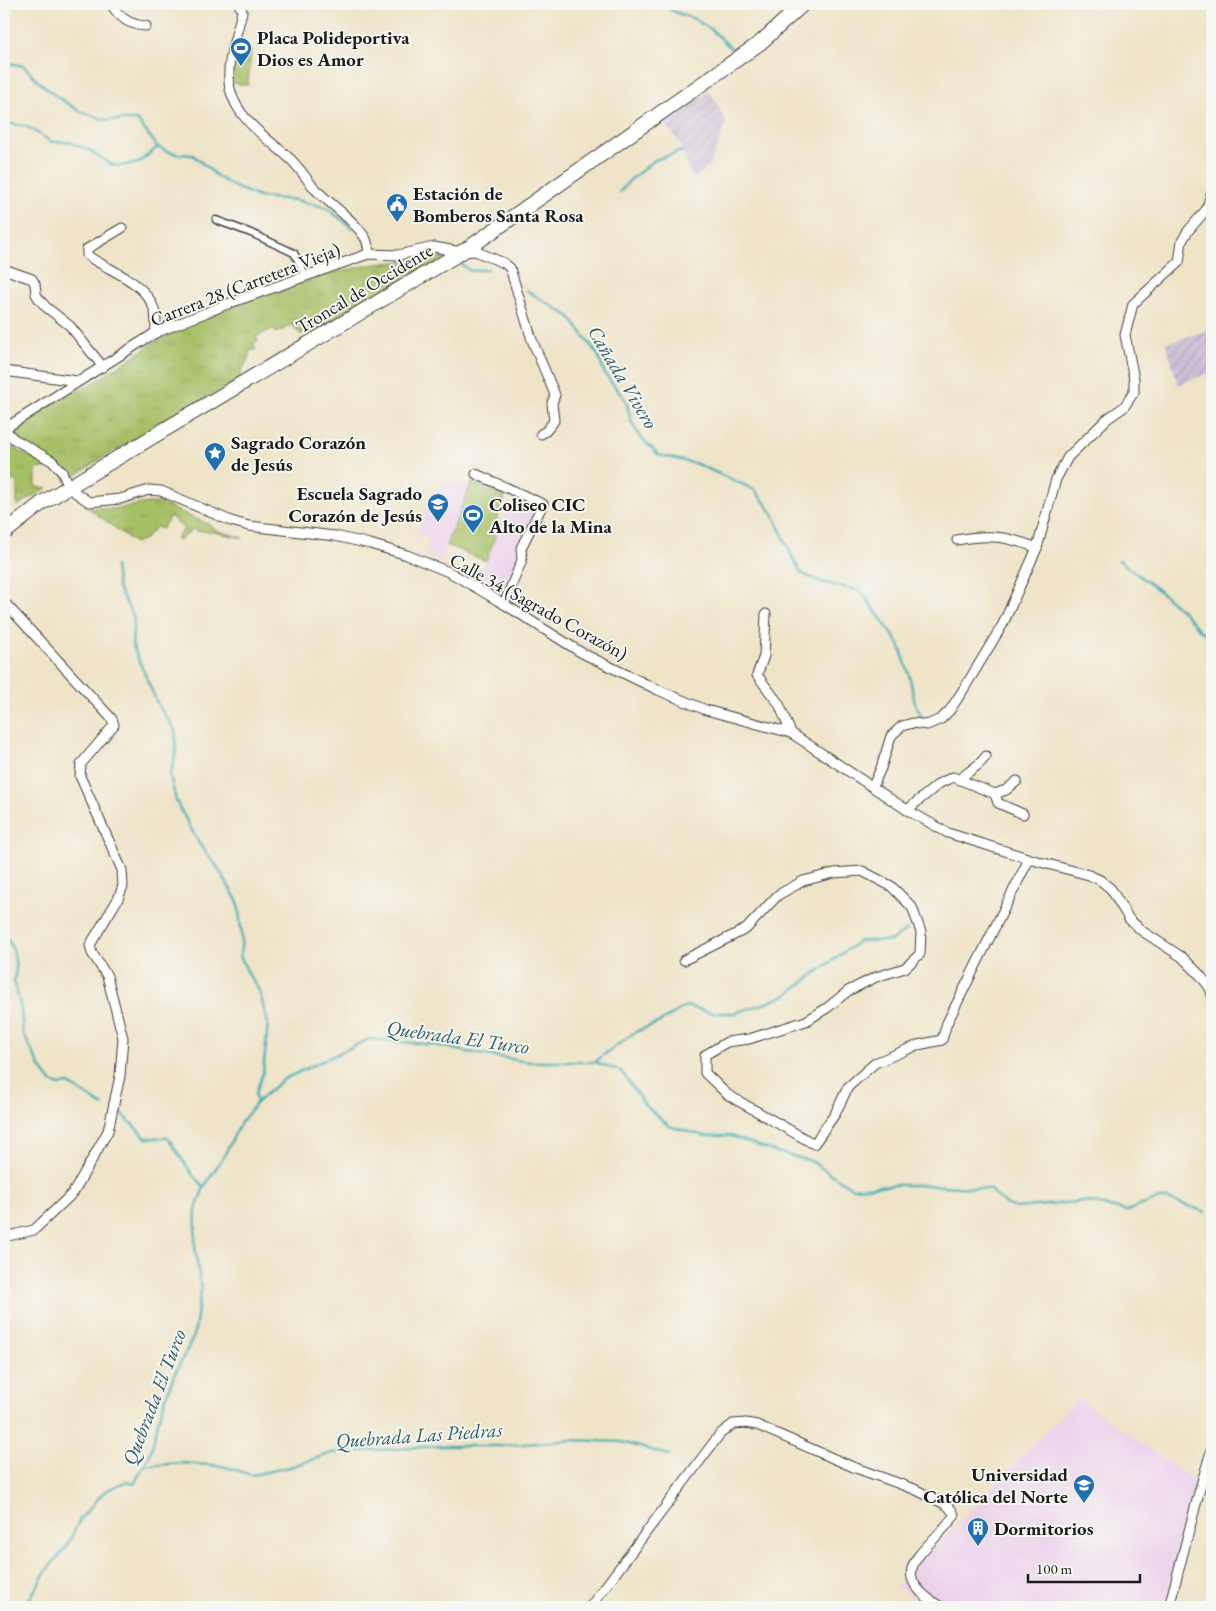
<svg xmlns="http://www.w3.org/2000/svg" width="1216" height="1611" viewBox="0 0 1216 1611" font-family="'EB Garamond',serif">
  <defs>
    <pattern id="industrial-furrows" width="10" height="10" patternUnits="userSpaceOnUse" patternTransform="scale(1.25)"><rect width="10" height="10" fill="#cbbfd5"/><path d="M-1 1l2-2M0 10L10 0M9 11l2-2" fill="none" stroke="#aea4b6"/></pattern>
    <pattern id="grass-tufts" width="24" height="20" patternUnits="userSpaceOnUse" patternTransform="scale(1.25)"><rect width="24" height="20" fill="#a5bf65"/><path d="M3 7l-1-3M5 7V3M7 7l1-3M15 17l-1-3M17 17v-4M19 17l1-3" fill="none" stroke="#8da457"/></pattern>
  </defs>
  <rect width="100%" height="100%" fill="#f6f6f2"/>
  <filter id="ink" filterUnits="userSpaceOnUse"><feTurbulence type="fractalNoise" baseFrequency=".02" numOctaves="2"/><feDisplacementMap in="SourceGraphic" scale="10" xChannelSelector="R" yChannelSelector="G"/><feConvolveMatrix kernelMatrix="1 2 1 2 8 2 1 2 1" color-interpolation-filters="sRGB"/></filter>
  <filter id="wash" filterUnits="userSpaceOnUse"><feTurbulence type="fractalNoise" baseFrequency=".0096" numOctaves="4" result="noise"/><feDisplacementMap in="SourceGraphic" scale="20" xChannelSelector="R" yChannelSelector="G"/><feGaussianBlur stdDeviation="1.12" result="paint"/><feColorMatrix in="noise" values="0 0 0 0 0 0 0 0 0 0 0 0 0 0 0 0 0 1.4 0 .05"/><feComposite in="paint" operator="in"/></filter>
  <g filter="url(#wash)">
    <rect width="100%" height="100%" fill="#efe4c8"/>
    <g fill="#ecd1eb">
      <path d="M442,485l28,1 -24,59 -5,17 -16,-8 6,-16 -14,-5 9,-21 7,-8z"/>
      <path d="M522,495l14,9 -1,7 -19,38v16l-15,32 -22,-13 7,-23 22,-53z"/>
      <path d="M1078,1398l119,85 -27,124h-238l-36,-20z"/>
    </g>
    <g fill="url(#industrial-furrows)">
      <path d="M710,91l16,31 -16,43 -16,14 -7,-13 -6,-21 -17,-23z"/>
      <path d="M1212,329v43l-34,13 -12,-42z"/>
    </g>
    <g fill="url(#grass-tufts)" stroke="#606e40">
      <path d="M449,256l-132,77 -17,1 -8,-9 -16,8 -2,-5 -18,9 2,4 -5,3 3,5 -8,3 2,3 -10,19 1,4 -139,80 -36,24 -4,-10 -47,-35 -1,-7 48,-32 34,-17 58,-38 38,-20 53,-21 87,-29 37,-8z"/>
      <path d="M13,448l37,19 -14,2v18l11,1 -30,18v-25l-13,-1v-30z"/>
      <path d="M147,503h13l48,21 8,6 27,8 -30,-6 -17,-1 -3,-2 -14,12 -3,-3 8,-9 -14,-13 -8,13 -6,-2 -11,12 -10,4 -48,-36 29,2z"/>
    </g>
    <g fill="#a5bf65" stroke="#606e40">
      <path d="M234,49l17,2 -3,34 -17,-2z"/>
      <path d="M472,482l33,15 -9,25 4,2 -14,37 -40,-16z"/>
    </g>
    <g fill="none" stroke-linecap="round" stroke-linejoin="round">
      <g stroke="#3aacb3" stroke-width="2.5">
        <path d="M657,4l7,2 13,7 15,5 19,11 24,23"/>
        <path d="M4,62l20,4 14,15 18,15 25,16 26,8h30l21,27 8,4 11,3 16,1 25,22 17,10 24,10 37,3 31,8 25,20"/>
        <path d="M4,123l22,3 26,16h17l20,8 21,14 9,2 19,-3 20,-16"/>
        <path d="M620,192l10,-12 25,-20 27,-9"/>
        <path d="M462,265l8,6 18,-2"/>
        <path d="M526,290l44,27 28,38 7,19 21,27 5,20 9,16 19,18 38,9 58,26 18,24 18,40 10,19 20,9 40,9 38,53 10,30 6,30 8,14"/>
        <path d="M1119,560c23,19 49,35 69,57 8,9 12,17 24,18"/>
        <path d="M115,566l3,22 16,30 -2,26 26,61 17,25 1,22 -6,23 6,26 24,44 16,20 22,37 4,36 -2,18 9,19 10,15 9,34 -5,49 -8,22 2,7"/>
        <path d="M4,932l9,17 1,5 2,15 -2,12 7,28 2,24 17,34 11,15 9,3 9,-1 34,22"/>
        <path d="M594,1062l41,-30 23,-9 28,-17 27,7h21l33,-10 19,-8 73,-54h31l17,-11"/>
        <path d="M118,1110l28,28h22l24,36 12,13"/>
        <path d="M144,1466l38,-3 40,3 30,9 38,-8 42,-14 107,-7h63l70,-6 50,2 47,13"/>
        <path d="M25,1607l21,-36 21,-25 13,-27 25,-28 20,-9 9,2 16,-29 9,-37 15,-43 20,-39 7,-47 -6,-43 1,-37 8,-22 21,-33 15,-30 17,-22 25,-22 87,-41 66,6 33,7 61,10h65l27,9 24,34 24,21 36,10h26l42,15 38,10 41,27 40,-3h35l62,4 16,15 11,4 70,-7 40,10 32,-12h9l39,13"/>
      </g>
    </g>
  </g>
  <g filter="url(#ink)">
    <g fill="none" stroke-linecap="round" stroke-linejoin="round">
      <g stroke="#3c3a36" stroke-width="9">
        <path id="pedestrian" d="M216,220l35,13 43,20 12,23"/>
      </g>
      <g stroke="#3c3a36" stroke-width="11">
        <g id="minor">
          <path d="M111,4c9,14 18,21 35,22"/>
          <path d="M239,4l3,7c-5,25 -17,51 -12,78 7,30 37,49 58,68 11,9 18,22 27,32 16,16 37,29 49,47 4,6 5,12 4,18"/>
          <path d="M122,228l-35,21v6c6,5 13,8 20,12 27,15 55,30 48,66"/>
          <path d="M4,269l28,10 3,5 1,10 3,5 7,8 24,19 33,41"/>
          <path d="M4,371l73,10"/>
          <path d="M4,429l10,10 38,22 10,11 7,16 20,14 31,-3 29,-9 12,1 70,30 18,5 86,10 35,8 37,11 44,18 53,31 78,49 76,37 48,20 85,23 116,77 41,23 92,29 49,13 11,5 11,9 18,30 13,12 40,26 18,18 10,13 2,7"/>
          <path d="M4,429l151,-96 75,-30 138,-49 30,1 36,-8 27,5 14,-1 29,12 6,5 22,72 23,55 -3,8 2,18 -8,10 -5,3"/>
          <path d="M476,474l67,30 -22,44 1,12 -18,44"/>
          <path d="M957,540c31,-6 50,-4 80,8"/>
          <path d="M4,602l108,117 2,6 -33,39 -1,12 42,94 1,16 -5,13 -28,46 2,8 15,23 16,62 -3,38 -12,55 -35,62 -39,37 -30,7"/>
          <path d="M766,614l-2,42 -7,19 22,29 12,29"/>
          <path d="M960,779c8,-8 20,-13 26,-23"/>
          <path d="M873,786l8,-18 10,-32 11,-10 11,-3 14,2 14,-6 9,-9 15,-23 38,-63 34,-76 19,-69 12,-22 39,-38 17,-12 10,-15v-13l-9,-44 8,-31 46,-42 3,-21 6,-10 18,-21 6,-18"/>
          <path d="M995,794l3,9 25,11"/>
          <path d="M907,810l33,-27 13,-6 42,17 11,-4 11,-9"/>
          <path d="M684,960l62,-31 32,-34 25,-14 31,-8 28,-2 29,15 21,21 9,25 -1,22 -15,14 -29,9 -28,14 -21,17 -21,13 -57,18 -22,3 -22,13v18l23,22 86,49 21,-30 13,-27 27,-24 43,-18 24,-5 5,-17 82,-164"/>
          <path d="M590,1607l130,-173 13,-10 13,-1 11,2 96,42 61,22 33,16 6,7 1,4c-26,36 -74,55 -13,91"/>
          <path d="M1169,1607l32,-122 11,-37"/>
        </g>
      </g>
      <g stroke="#3c3a36" stroke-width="16">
        <path id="primary" d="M4,533l38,-30 428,-256 290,-204 43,-39"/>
      </g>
      <use href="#pedestrian" stroke="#fff" stroke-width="6"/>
      <use href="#minor" stroke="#fff" stroke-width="9"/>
      <use href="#primary" stroke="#fff" stroke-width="14"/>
    </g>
  </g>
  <defs>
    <g id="stadium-pin" transform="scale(1.125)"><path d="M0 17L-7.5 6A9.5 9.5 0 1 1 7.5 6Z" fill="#1f6fb2" stroke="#f6f6f2"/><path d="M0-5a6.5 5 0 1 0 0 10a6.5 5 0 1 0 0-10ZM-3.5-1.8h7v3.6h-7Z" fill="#fff"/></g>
    <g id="civic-pin" transform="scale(1.125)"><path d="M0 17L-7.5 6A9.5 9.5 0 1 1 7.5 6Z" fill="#1f6fb2" stroke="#f6f6f2"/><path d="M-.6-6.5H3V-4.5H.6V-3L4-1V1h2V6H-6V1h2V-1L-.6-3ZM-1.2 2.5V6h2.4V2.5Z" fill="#fff"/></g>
    <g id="sight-pin" transform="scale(1.125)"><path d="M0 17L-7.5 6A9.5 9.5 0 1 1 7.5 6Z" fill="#1f6fb2" stroke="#f6f6f2"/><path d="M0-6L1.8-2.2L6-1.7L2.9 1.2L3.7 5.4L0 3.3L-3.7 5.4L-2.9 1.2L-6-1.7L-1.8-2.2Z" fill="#fff"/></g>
    <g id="school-pin" transform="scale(1.125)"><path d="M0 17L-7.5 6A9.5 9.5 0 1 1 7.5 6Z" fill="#1f6fb2" stroke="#f6f6f2"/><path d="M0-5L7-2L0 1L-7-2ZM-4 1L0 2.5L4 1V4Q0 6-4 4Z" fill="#fff"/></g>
    <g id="university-pin" transform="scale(1.125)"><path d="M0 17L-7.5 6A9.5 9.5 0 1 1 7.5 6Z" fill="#1f6fb2" stroke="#f6f6f2"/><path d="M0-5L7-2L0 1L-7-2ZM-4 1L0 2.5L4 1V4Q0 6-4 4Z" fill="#fff"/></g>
    <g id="building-pin" transform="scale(1.125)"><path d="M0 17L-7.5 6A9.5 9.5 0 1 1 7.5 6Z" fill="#1f6fb2" stroke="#f6f6f2"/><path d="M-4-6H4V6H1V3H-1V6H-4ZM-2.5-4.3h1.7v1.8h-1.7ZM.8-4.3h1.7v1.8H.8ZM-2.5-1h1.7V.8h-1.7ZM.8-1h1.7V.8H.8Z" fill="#fff"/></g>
  </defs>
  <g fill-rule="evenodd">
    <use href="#stadium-pin" x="241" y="48"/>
    <use href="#civic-pin" x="397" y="204"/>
    <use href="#sight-pin" x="215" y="453"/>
    <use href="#school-pin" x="438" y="504"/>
    <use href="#stadium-pin" x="473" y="515"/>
    <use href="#university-pin" x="1084" y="1485"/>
    <use href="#building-pin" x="978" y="1528"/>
  </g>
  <g text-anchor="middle" stroke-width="4" stroke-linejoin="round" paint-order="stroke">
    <g font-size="19" font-weight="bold" fill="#1c1c1c" stroke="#f6f6f2" text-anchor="start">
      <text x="257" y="44">Placa Polideportiva<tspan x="257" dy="22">Dios es Amor</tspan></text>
      <text x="413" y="200">Estación de<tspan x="413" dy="22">Bomberos Santa Rosa</tspan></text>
      <text x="231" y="449">Sagrado Corazón<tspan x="231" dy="22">de Jesús</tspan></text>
      <text x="422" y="500" text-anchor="end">Escuela Sagrado<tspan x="422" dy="22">Corazón de Jesús</tspan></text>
      <text x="489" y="511">Coliseo CIC<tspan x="489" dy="22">Alto de la Mina</tspan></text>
      <text x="1068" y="1481" text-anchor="end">Universidad<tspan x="1068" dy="22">Católica del Norte</tspan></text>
      <text x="994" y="1535">Dormitorios</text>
    </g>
    <g font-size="19" fill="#1c1c1c" stroke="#f6f6f2">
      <text transform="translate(245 284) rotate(-21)" y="7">Carrera 28 (Carretera Vieja)</text>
      <text transform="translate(364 288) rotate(-31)" y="7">Troncal de Occidente</text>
      <text transform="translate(539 606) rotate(29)" y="7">Calle 34 (Sagrado Corazón)</text>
    </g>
    <g font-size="20" font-style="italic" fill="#2a5d60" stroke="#f6f6f2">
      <text transform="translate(623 377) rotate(59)" y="7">Cañada Vivero</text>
      <text transform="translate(458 1037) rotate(8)" y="7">Quebrada El Turco</text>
      <text transform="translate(154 1397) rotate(-69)" y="7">Quebrada El Turco</text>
      <text transform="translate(419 1435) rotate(-4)" y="7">Quebrada Las Piedras</text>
    </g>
  </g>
  <rect width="1216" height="1611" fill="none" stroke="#f6f6f2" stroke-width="20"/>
  <path d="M1028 1574v8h112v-8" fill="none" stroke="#1c1c1c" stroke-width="2.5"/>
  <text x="1036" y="1574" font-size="15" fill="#1c1c1c" stroke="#f6f6f2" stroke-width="4" paint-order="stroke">100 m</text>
</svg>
